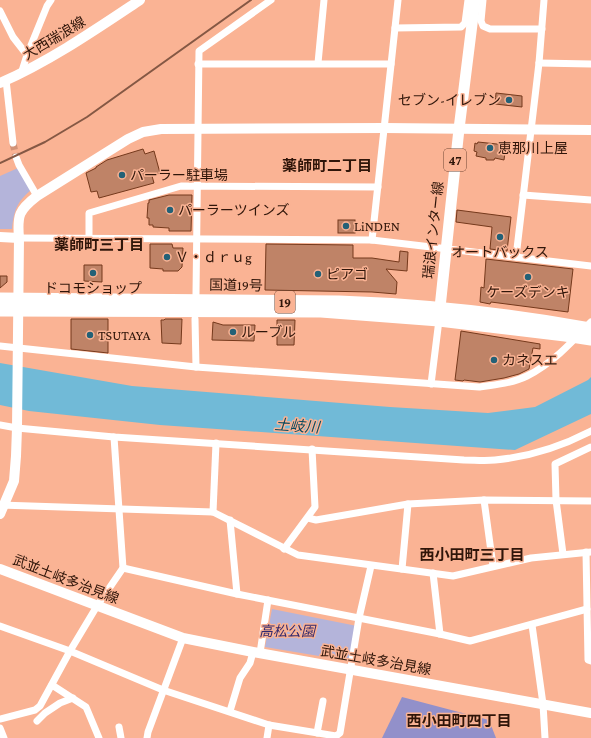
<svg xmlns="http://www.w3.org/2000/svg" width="591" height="738" viewBox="0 0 591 738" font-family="'Crimson Pro','Noto Sans JP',serif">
  <rect width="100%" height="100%" fill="#fab394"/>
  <g fill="#b4b4da">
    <path d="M18,168l13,22c-14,12 -17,20 -19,39h-12v-53z"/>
    <path d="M272,609l85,17 -8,35 -84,-14z"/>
  </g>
  <path fill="#9290ca" d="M402,697l87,23 7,18h-114z"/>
  <path fill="#71bad7" d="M0,363l132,23 258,21 98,6 47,-6 53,-27 3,-3v37l-76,36 -355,-25 -131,-14 -29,-6z"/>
  <g fill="#bf8367" stroke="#75391c">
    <path d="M496,93l26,3v11l-27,-3z"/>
    <path d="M478,142l28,3 -2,15 -9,-2 -1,2h-8v-2l-10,-2 1,-4 -3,-1 1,-8 2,1z"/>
    <path d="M143,149l2,5 9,-3 6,22 -8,3 2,7 -55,15 -2,-7 -6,1 -5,-19 10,-5v-1l11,-7z"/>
    <path d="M169,195h23l-1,36h-22v-3l-16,-1v-2h-4v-7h-2l1,-15h1v-3z"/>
    <path d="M457,210l54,7 -4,34 -17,-2 2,-22 -36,-5z"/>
    <rect x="338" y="220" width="17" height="13"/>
    <path d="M150,244h22l1,4h10l-1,19 -4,4h-15v-2l-13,-1z"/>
    <path d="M266,244l87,1v13h19l27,4 1,-11 8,1 -1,19 -21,-2 11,13 -1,12 -24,-2 -107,-2z"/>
    <path d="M486,259l87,10 -5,43 -77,-10 -1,2 -10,-2 1,-15 3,1z"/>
    <path d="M84,265h18v17l-18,-1z"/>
    <path d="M0,276h7v6l-7,6z"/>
    <path d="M71,319h37v34l-37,-4z"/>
    <path d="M165,319h17l-1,25 -19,-1 -1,-23h3z"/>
    <path d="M277,320h18l-1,25h-17z"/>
    <path d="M213,322l10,3h32l-1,16 -42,-1z"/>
    <path d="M461,331l79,13v5l-7,-1 -4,21 -10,5 -15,4 -24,4 -16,-2 -1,1 -8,-1z"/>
  </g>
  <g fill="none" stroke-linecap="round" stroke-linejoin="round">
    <path stroke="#d19378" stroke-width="7" stroke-dasharray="7 3.5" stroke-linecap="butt" d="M13,143l3,14"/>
    <g stroke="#fff" stroke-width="7">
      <path d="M483,0l-2,21 2,5 7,3h52"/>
      <path d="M0,11l13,26 14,18 -6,19"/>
      <path d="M395,28l66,-1 4,-4 3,-23"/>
      <path d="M27,55l20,-49 4,-6"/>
      <path d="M318,63l6,-63"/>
      <path d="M539,63l52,1"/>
      <path d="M198,64h193"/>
      <path d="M6,80l7,63"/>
      <path d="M16,157l3,8 18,31"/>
      <path d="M523,195l68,5"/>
      <path d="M19,238l353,2 219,26"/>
      <path d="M89,238v-25l92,-27 197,1"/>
      <path d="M372,240l26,-240"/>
      <path d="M516,257l23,-194 5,-63"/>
      <path d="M196,294l3,-243 72,-51"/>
      <path d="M195,319l1,48"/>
      <path d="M0,346l196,21 283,20c16,-2 34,-4 48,-11 26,-13 45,-34 64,-54"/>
      <path d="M431,384l8,-64"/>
      <path d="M0,425l17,3 97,9 350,23c10,0 21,1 31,0 33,-3 67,-14 96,-29"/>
      <path d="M484,500l9,66"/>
      <path d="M0,505l213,7 85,43 155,21 78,-18 60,-6"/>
      <path d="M213,512l3,-69"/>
      <path d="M308,518l8,2 92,-16 76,-4 107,1"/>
      <path d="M230,520l7,74"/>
      <path d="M284,549l31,-42 -3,-58"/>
      <path d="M586,552l2,108 3,1"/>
      <path d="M563,554l-7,-54 -1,-36 36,-17"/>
      <path d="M123,568l114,26 203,40 30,7 117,-32"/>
      <path d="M402,569l6,-65"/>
      <path d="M433,573l7,61"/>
      <path d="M532,625l11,79 2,34"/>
      <path d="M0,626l70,25 93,39 106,35 67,11 4,-3 19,-115 12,-52"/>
      <path d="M260,653l8,-53"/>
      <path d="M52,685l34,22 13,31"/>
      <path d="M230,711l10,-33 10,-15 3,-11"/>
      <path d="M0,719l35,-9 5,-4 30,-55 27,-45 26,-38 -9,-131"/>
      <path d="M37,721l8,-8 15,-10 13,-5"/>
      <path d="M119,727l2,11"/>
      <path d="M0,728l4,10"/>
      <path d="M317,733l6,-32"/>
      <path d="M147,738l1,-6 35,-94"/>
      <path d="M267,738l2,-13"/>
    </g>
    <g stroke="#fff" stroke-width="10">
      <path d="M0,83c50,-22 95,-53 140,-83"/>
      <path d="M0,237l19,1"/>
      <path d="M0,514l14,-33 2,-25 1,-28 2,-190c-2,-23 0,-28 18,-42l91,-57 15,-7 18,-3 224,-1 206,2"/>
      <path d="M0,569l183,69 70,14 338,61"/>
    </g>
    <path stroke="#fff" stroke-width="11" d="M439,317l20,-188 16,-129"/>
    <g stroke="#fff" stroke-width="13">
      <path d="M0,299l339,3c84,3 169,12 252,27"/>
      <path d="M0,310l321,1 118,9 126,15 26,4"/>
    </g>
    <path stroke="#855844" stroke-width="2" d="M0,163l45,-21 42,-25 164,-117"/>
  </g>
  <g fill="#236177" stroke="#fab394" stroke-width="1.5">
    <circle cx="509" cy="100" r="4"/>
    <circle cx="490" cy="148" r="4"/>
    <circle cx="122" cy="175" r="4"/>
    <circle cx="170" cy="210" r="4"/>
    <circle cx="346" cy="226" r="4"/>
    <circle cx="500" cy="237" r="4"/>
    <circle cx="167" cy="257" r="4"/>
    <circle cx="93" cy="273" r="4"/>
    <circle cx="318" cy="274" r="4"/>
    <circle cx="528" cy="277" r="4"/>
    <circle cx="233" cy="332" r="4"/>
    <circle cx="90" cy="335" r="4"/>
    <circle cx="494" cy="360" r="4"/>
  </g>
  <g text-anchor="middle" stroke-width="3" stroke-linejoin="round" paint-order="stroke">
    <g fill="#fab394" stroke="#6c4433" stroke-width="1">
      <rect x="444" y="149" width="22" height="22" rx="3"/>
      <rect x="275" y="291" width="20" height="22" rx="3"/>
    </g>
    <g font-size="13" font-weight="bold" fill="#2f1509">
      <text x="455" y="165">47</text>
      <text x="285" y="307">19</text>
    </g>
    <g font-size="14" fill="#2f1509" stroke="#fab394">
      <text transform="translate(54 38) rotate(-31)" y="5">大西瑞浪線</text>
      <text transform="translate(433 230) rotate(-84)" y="5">瑞浪インター線</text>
      <text transform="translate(236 285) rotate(1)" y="5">国道19号</text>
      <text transform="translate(66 579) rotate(21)" y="5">武並土岐多治見線</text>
      <text transform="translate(376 660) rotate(10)" y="5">武並土岐多治見線</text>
    </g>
    <g font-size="14" fill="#2f1509" stroke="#fab394" text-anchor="start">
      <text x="501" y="105" text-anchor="end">セブン-イレブン</text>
      <text x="498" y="153">恵那川上屋</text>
      <text x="130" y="180">パーラー駐車場</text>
      <text x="178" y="215">パーラーツインズ</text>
      <text x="354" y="231">LiNDEN</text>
      <text x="500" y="257" text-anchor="middle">オートバックス</text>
      <text x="175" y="262">Ｖ・ｄｒｕg</text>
      <text x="326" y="279">ピアゴ</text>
      <text x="93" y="293" text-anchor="middle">ドコモショップ</text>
      <text x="528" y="297" text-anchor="middle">ケーズデンキ</text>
      <text x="241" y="337">ルーブル</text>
      <text x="98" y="340">TSUTAYA</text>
      <text x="502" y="365">カネスエ</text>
    </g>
    <g font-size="14" font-style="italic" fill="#33296e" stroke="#fab394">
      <text x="287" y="636">高松公園</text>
    </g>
    <g font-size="15" font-weight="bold" fill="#2f1509" stroke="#fab394">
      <text x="327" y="171">薬師町二丁目</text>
      <text x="99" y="250">薬師町三丁目</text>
      <text x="472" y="560">西小田町三丁目</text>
      <text x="459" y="726">西小田町四丁目</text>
    </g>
    <g font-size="15" font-style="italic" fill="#0a4b5f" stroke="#fab394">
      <text transform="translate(297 426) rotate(4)" y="5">土岐川</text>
    </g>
  </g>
</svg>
